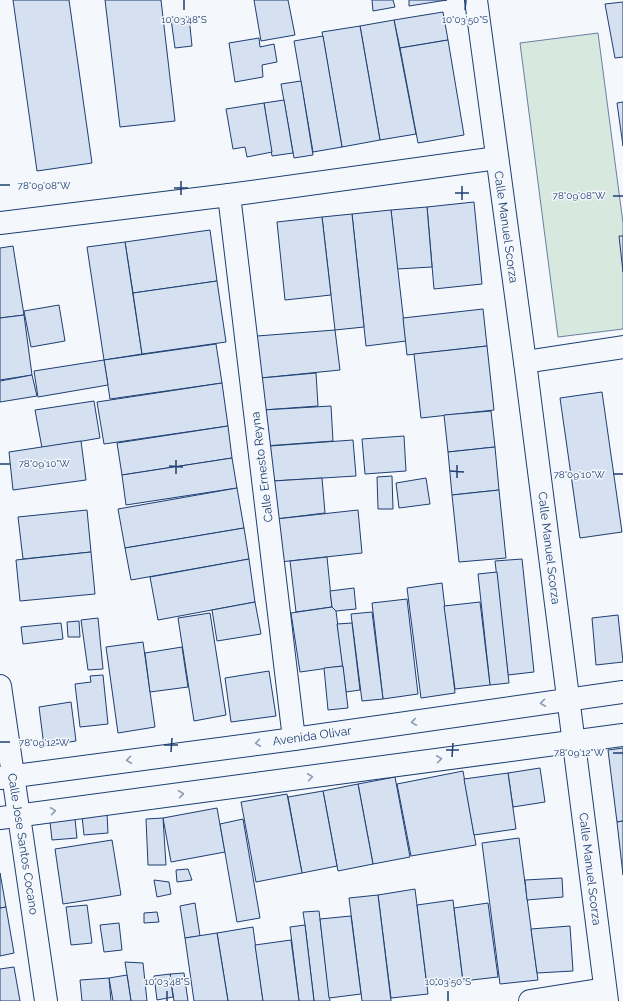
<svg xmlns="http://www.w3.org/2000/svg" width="623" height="1001" viewBox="0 0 623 1001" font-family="Raleway,sans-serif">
  <rect width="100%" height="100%" fill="#f4f7fb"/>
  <path fill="#d7e8df" stroke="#687fa3" d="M598,33l25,190v106l-65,8 -38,-294z"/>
  <g fill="#d5e0f0" stroke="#1d3f73">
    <path d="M13,0h56l23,163 -55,8z"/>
    <path d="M105,0h56l14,121 -55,6z"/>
    <path d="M254,0h34l7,35 -34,6z"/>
    <path d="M372,0h21l2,7 -22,4z"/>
    <path d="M409,0h38l-38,6z"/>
    <path d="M623,2v55l-8,1 -10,-54z"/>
    <path d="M443,12l5,28 -48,8 -6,-28z"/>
    <path d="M189,17l3,29 -17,2 -4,-29z"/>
    <path d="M394,20l22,114 -36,6 -20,-114z"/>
    <path d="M360,26l20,114 -38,7 -20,-115z"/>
    <path d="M323,36l19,111 -29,5 -19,-111z"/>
    <path d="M259,38l1,9 14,-3 3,18 -15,3 1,12 -28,5 -6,-39z"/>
    <path d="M448,40l16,95 -46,8 -18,-95z"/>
    <path d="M301,81l12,74 -19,3 -13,-74z"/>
    <path d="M284,100l9,53 -21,3 -8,-53z"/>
    <path d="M623,102v44l-6,-43z"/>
    <path d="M264,103l8,49 -25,5 -2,-10 -12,2 -7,-40z"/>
    <path d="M474,202l8,82 -48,5 -7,-82z"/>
    <path d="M427,207l5,60 -35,2 -6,-59z"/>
    <path d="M391,210l15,131 -40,5 -14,-132z"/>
    <path d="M352,214l12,113 -29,3 -13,-113z"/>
    <path d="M322,217l9,78 -46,5 -8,-78z"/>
    <path d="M210,230l7,51 -84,12 -8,-51z"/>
    <path d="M619,236h4v36z"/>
    <path d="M125,242l17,112 -38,6 -17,-113z"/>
    <path d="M13,246l11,69 -24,3v-70z"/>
    <path d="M217,281l9,61 -84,12 -9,-61z"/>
    <path d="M59,305l6,36 -34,6 -7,-36z"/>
    <path d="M483,309l4,37 -80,9 -4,-37z"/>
    <path d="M24,315l8,60 -32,5v-62z"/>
    <path d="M335,330l5,40 -79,8 -4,-42z"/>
    <path d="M216,344l6,39 -112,16 -6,-39z"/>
    <path d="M487,346l7,64 -73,8 -7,-64z"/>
    <path d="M104,360l4,25 -70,12 -4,-26z"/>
    <path d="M316,373l2,33 -55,4 -2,-32z"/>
    <path d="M32,375l5,21 -37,6v-21z"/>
    <path d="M222,383l6,43 -124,18 -7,-42z"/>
    <path d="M602,392l20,140 -42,6 -20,-140z"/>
    <path d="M94,401l6,37 -58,10 -7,-38z"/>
    <path d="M331,406l2,35 -68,5 -2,-36z"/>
    <path d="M491,411l4,36 -47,5 -4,-37z"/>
    <path d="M228,426l4,32 -110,17 -5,-32z"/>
    <path d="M404,436l2,35 -41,3 -3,-35z"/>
    <path d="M353,440l3,36 -83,5 -3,-35z"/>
    <path d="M81,441l5,39 -73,10 -4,-38z"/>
    <path d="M495,447l4,43 -47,5 -4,-43z"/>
    <path d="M232,458l5,30 -111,17 -4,-30z"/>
    <path d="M392,476l1,33h-15l-1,-32z"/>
    <path d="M322,478l3,35 -49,6 -3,-38z"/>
    <path d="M426,478l4,26 -31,4 -3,-25z"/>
    <path d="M237,488l7,40 -119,20 -7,-39z"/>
    <path d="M499,490l7,68 -47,4 -7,-67z"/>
    <path d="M87,510l4,42 -68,7 -5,-42z"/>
    <path d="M358,510l4,43 -82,9 -4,-43z"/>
    <path d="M244,528l5,31 -118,21 -6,-32z"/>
    <path d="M91,552l4,42 -75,7 -4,-41z"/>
    <path d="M327,557l5,50 -36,5 -6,-51z"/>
    <path d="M249,559l6,43 -97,18 -8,-43z"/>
    <path d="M522,559l12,113 -26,3 -13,-114z"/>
    <path d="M497,572l12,111 -19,2 -12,-111z"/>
    <path d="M442,583l13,110 -34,5 -14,-110z"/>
    <path d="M354,588l2,21 -20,2 -4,-4 -2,-16z"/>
    <path d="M407,599l11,95 -35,5 -11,-96z"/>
    <path d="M255,602l6,32 -44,7 -5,-31z"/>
    <path d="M480,602l10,83 -35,4 -11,-83z"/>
    <path d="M332,607l4,4 7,55 -43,6 -9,-59z"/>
    <path d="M372,612l11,87 -21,2 -11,-87z"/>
    <path d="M210,613l16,102 -32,6 -16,-103z"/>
    <path d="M618,615l5,47 -27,3 -4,-47z"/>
    <path d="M98,618l5,51 -15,1 -7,-50z"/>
    <path d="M79,621l1,16h-12l-1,-15z"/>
    <path d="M61,623l2,16 -40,5 -2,-17z"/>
    <path d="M352,623l8,67 -14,2 -9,-68z"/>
    <path d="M143,642l12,85 -37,6 -12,-86z"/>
    <path d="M182,647l6,40 -38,5 -5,-39z"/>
    <path d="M343,666l5,42 -20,2 -4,-42z"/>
    <path d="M269,671l7,45 -45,6 -6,-44z"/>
    <path d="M103,675l5,49 -28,3 -5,-43 16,-2 -1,-6z"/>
    <path d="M71,702l5,39 -32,5 -5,-39z"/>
    <path d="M623,748v73l-6,1 -9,-72z"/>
    <path d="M540,768l5,34 -32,5 -5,-34z"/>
    <path d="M463,771l13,74 -65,11 -14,-72z"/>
    <path d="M508,773l8,56 -42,6 -10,-56z"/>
    <path d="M395,777l15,80 -37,7 -15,-80z"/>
    <path d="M358,784l15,80 -35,7 -15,-80z"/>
    <path d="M323,791l14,75 -35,7 -14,-76z"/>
    <path d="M287,794l15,79 -46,9 -15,-80z"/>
    <path d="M217,808l8,44 -54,10 -8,-44z"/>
    <path d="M107,813l1,20 -24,2 -2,-19z"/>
    <path d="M163,818l3,47h-18l-2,-46z"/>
    <path d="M75,819l2,19 -25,2 -2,-18z"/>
    <path d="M243,819l17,99 -23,4 -17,-98z"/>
    <path d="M623,821v54l-6,-53z"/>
    <path d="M519,838l19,142 -38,4 -18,-141z"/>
    <path d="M112,840l9,55 -58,9 -8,-55z"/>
    <path d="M188,869l4,11 -15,2 -1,-12z"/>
    <path d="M0,873l6,34 -6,1z"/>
    <path d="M562,878l1,19 -36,3 -2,-20z"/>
    <path d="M154,880l15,2 2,12 -14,3z"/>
    <path d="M415,889l13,105 -37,4 -13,-103z"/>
    <path d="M378,895l13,106h-29l-13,-103z"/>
    <path d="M453,900l10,81 -36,5 -10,-81z"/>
    <path d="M195,903l5,33 -15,2 -5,-32z"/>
    <path d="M488,903l10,74 -35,4 -9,-73z"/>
    <path d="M87,905l5,38 -21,2 -5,-38z"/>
    <path d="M6,907l8,46 -14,3v-48z"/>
    <path d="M319,911l1,8 10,82h-16l-9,-76 -2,-13z"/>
    <path d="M157,912l2,10 -15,1v-10z"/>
    <path d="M351,916l10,78 -32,4 -9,-79z"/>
    <path d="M119,923l3,27 -18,2 -4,-27z"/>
    <path d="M305,925l9,76h-15l-9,-74z"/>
    <path d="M570,926l3,45 -36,2 -6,-44z"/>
    <path d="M253,927l10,74h-35l-11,-68z"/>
    <path d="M217,933l11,68h-34l-9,-63z"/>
    <path d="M291,940l8,61h-36l-8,-56z"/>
    <path d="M125,962l18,1 4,38h-16z"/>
    <path d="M14,967l6,34h-20v-32z"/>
    <path d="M184,973l4,28h-14l-4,-27z"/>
    <path d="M170,974l3,23 -16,3 -3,-24z"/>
    <path d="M127,975l4,26h-18l-4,-23z"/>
    <path d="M109,978l2,23h-29l-2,-21z"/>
  </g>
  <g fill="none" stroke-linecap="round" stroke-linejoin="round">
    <g stroke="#1d3f73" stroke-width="24">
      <g id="minor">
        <path d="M476,0l49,362 82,639"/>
        <path d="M229,195l65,544"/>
        <path d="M0,223l229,-28 268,-37"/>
        <path d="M525,362l98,-15"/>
        <path d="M0,686l46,315"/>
        <path d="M0,778l294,-39 329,-47"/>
        <path d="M0,818l623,-83"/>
        <path d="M530,1001l75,-12"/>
      </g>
    </g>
    <use href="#minor" stroke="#f4f7fb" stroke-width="22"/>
  </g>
  <defs><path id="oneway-chevron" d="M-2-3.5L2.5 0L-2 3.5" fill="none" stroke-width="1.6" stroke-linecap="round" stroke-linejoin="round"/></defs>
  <g stroke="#889bb7">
    <use href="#oneway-chevron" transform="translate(543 703) rotate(172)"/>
    <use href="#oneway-chevron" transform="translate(414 722) rotate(172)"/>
    <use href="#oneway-chevron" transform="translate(258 743) rotate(172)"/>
    <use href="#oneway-chevron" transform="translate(439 759) rotate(-8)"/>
    <use href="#oneway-chevron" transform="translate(129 760) rotate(172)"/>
    <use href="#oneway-chevron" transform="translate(310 777) rotate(-8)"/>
    <use href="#oneway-chevron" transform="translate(181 794) rotate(-8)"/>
    <use href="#oneway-chevron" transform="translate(53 811) rotate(-8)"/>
  </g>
  <path fill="none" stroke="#1d3f73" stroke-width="1.5" d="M184,10v-10M465,10l1,-10M0,185h10M174,188h14M455,193h14M181,195v-14M613,196h10M462,200v-14M0,464h10M169,466l14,1M450,471l14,1M176,474v-14M613,474h10M457,478v-13M0,742h10M164,745h14M446,750h13M171,752l1,-14M613,753h10M452,757l1,-14M167,1001v-10M448,1001v-10"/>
  <g text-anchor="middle" stroke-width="3" stroke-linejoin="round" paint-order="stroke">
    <g font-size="12" fill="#1d3f73" stroke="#f4f7fb">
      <text transform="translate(506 227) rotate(82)" y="4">Calle Manuel Scorza</text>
      <text transform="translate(262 467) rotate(-97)" y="4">Calle Ernesto Reyna</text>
      <text transform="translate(549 548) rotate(83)" y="4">Calle Manuel Scorza</text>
      <text transform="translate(312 736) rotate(-8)" y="4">Avenida Olivar</text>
      <text transform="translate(23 844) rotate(81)" y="4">Calle Jose Santos Cocano</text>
      <text transform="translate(590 869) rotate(83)" y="4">Calle Manuel Scorza</text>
    </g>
  </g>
  <g font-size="10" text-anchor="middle" fill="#1d3f73" stroke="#f4f7fb" stroke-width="3" stroke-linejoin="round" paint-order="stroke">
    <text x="184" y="23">10°03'48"S</text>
    <text x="465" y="23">10°03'50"S</text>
    <text x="44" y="189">78°09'08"W</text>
    <text x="579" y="199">78°09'08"W</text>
    <text x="44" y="467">78°09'10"W</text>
    <text x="579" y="478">78°09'10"W</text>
    <text x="44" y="746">78°09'12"W</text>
    <text x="579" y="756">78°09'12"W</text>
    <text x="167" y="985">10°03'48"S</text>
    <text x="448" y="985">10°03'50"S</text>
  </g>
</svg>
